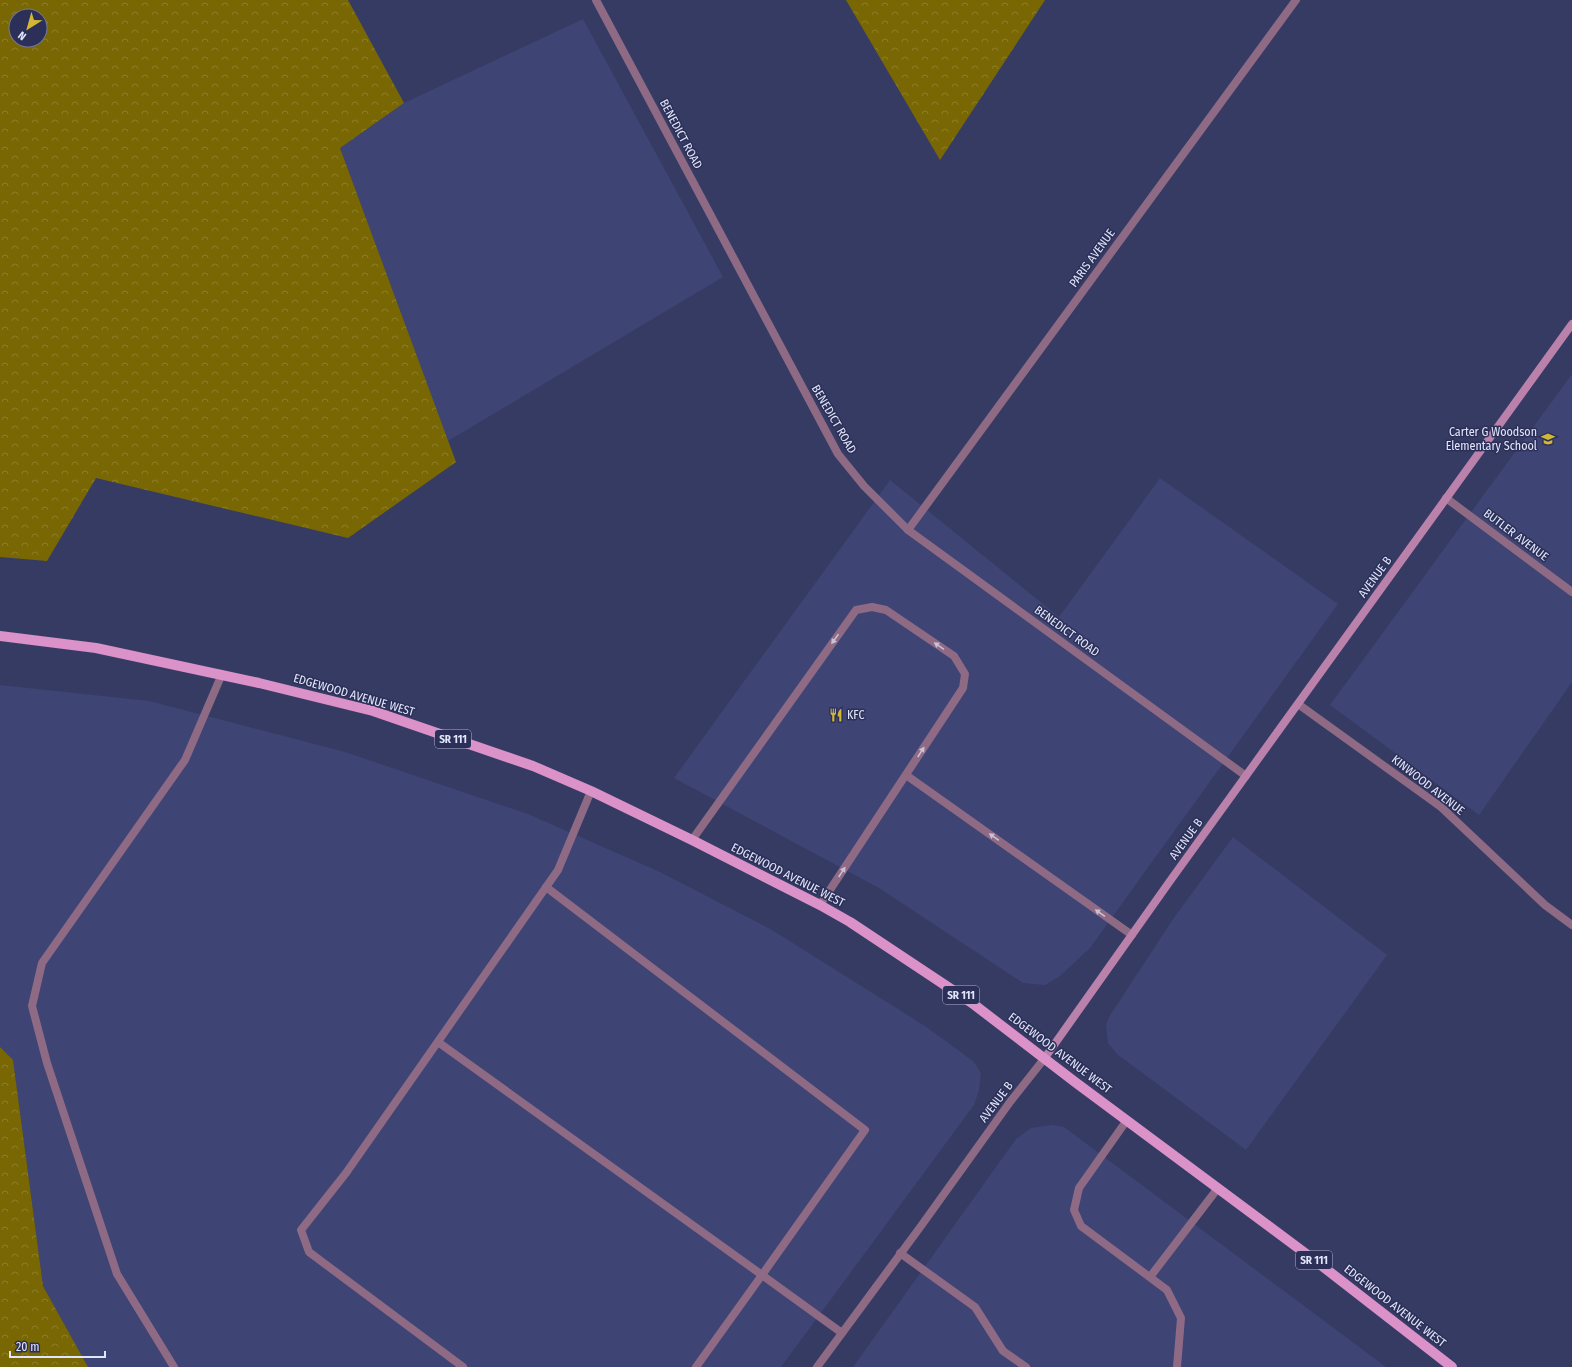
<svg xmlns="http://www.w3.org/2000/svg" width="1572" height="1367" viewBox="0 0 1572 1367" font-family="'Fira Sans Condensed',sans-serif">
  <defs>
    <pattern id="forest-crowns" width="20" height="18" patternUnits="userSpaceOnUse"><rect width="20" height="18" fill="#796703"/><path d="M2 6a3 3 0 1 1 6 0M12 15a3 3 0 1 1 6 0" fill="none" stroke="#8c7d29"/></pattern>
  </defs>
  <rect width="100%" height="100%" fill="#363b64"/>
  <g fill="#3e4474">
    <path d="M583,19l140,258 -275,164 -108,-293 64,-45z"/>
    <path d="M1572,374v308l-93,133 -149,-110z"/>
    <path d="M1160,478l178,126 -248,344 -30,28 -15,9 -22,-2 -144,-95 -205,-110 216,-298 169,137z"/>
    <path d="M0,685l149,16 196,51 183,62 132,58 112,58 153,96 48,35 8,12 -2,17 -5,15 -193,262h-693l-45,-81 -30,-225 -13,-14z"/>
    <path d="M1233,837l154,118 -141,195 -129,-96 -9,-11 -2,-18 3,-8 64,-98z"/>
    <path d="M1052,1125l12,2 322,240h-533l163,-228 15,-11z"/>
  </g>
  <g fill="url(#forest-crowns)" fill-rule="evenodd">
    <path d="M0,0h348l56,103 -64,45 116,314 -108,76 -252,-60 -49,83 -47,-4zM16,16h24v24h-24z"/>
    <path d="M846,0h199l-105,160z"/>
    <path d="M0,1047l13,13 30,226 45,81h-88z"/>
  </g>
  <g fill="none" stroke-linecap="round" stroke-linejoin="round">
    <g stroke="#8e6a84" stroke-width="8">
      <path d="M906,775l226,160"/>
      <path d="M692,840l164,-230 16,-3 14,3 68,46 11,18 -2,14 -143,217"/>
      <path d="M438,1042l324,233 103,-145 -319,-243"/>
      <path d="M1127,1120l-48,68 -5,22 7,16 86,64 14,28 -4,49"/>
      <path d="M900,1253l75,54 28,44 23,16"/>
      <path d="M1150,1277l68,-89"/>
      <path d="M174,1367l-57,-93 -70,-211 -15,-57 10,-43 143,-203 37,-86"/>
      <path d="M463,1367l-154,-115 -8,-22 45,-57 212,-303 33,-79"/>
      <path d="M696,1367l66,-92 80,58"/>
    </g>
    <g stroke="#8e6a84" stroke-width="8">
      <path d="M596,0l242,454 26,32 44,44 338,246"/>
      <path d="M1446,498l126,94"/>
      <path d="M908,530l388,-530"/>
      <path d="M1298,704l143,103 104,98 27,20"/>
    </g>
    <path stroke="#8e6a84" stroke-width="8" d="M817,1367l104,-141 89,-124 34,-43"/>
    <path stroke="#ba81ab" stroke-width="8" d="M1044,1059l126,-178 402,-557"/>
    <path stroke="#db92c8" stroke-width="10" d="M0,636l96,12 163,35 114,28 160,55 58,25 101,49 128,65 30,17 122,81 103,79 242,180 135,105"/>
  </g>
  <defs><path id="oneway-solid" d="M-6-.8H1V-3.2L6.5 0L1 3.2V.8H-6Z"/></defs>
  <g fill="#c9c1d7">
    <use href="#oneway-solid" transform="translate(835 639) rotate(126)"/>
    <use href="#oneway-solid" transform="translate(939 646) rotate(-146)"/>
    <use href="#oneway-solid" transform="translate(921 752) rotate(-57)"/>
    <use href="#oneway-solid" transform="translate(994 837) rotate(-145)"/>
    <use href="#oneway-solid" transform="translate(842 872) rotate(-57)"/>
    <use href="#oneway-solid" transform="translate(1100 913) rotate(-145)"/>
  </g>
  <defs>
    <g id="school-bare" transform="scale(1.08)"><path d="M0-5L7-2L0 1L-7-2ZM-4 1L0 2.5L4 1V4Q0 6-4 4Z" fill="#d2b736" stroke="#2c3058" stroke-width="2.5" paint-order="stroke"/></g>
    <g id="restaurant-bare" transform="scale(1.08)"><path d="M-5-6h1v4h1v-4h1v4h1v-4h1v5L-1.5 .5V6h-2V.5L-5-1ZM5-6V6H3V1.5H1.5Q1.5-4 5-6Z" fill="#d2b736" stroke="#2c3058" stroke-width="2.5" paint-order="stroke"/></g>
  </defs>
  <g fill-rule="evenodd">
    <use href="#school-bare" x="1548" y="439"/>
    <use href="#restaurant-bare" x="836" y="715"/>
  </g>
  <g text-anchor="middle" stroke-width="3" stroke-linejoin="round" paint-order="stroke">
    <g fill="#2c3058" stroke="#abafca" stroke-width="1">
      <rect x="435" y="730" width="36" height="18" rx="3"/>
      <rect x="943" y="986" width="36" height="18" rx="3"/>
      <rect x="1296" y="1251" width="36" height="18" rx="3"/>
    </g>
    <g font-size="11" font-weight="bold" fill="#e2e6fb">
      <text x="453" y="743">SR 111</text>
      <text x="961" y="999">SR 111</text>
      <text x="1314" y="1264">SR 111</text>
    </g>
    <g font-size="12" fill="#e2e6fb" stroke="#2c3058">
      <text transform="translate(681 134) rotate(62)" y="4">BENEDICT ROAD</text>
      <text transform="translate(1092 258) rotate(-54)" y="4">PARIS AVENUE</text>
      <text transform="translate(834 419) rotate(60)" y="4">BENEDICT ROAD</text>
      <text transform="translate(1516 535) rotate(37)" y="4">BUTLER AVENUE</text>
      <text transform="translate(1375 577) rotate(-54)" y="4">AVENUE B</text>
      <text transform="translate(1067 631) rotate(36)" y="4">BENEDICT ROAD</text>
      <text transform="translate(354 695) rotate(16)" y="4">EDGEWOOD AVENUE WEST</text>
      <text transform="translate(1428 785) rotate(38)" y="4">KINWOOD AVENUE</text>
      <text transform="translate(1186 839) rotate(-54)" y="4">AVENUE B</text>
      <text transform="translate(788 875) rotate(27)" y="4">EDGEWOOD AVENUE WEST</text>
      <text transform="translate(1060 1053) rotate(37)" y="4">EDGEWOOD AVENUE WEST</text>
      <text transform="translate(996 1102) rotate(-53)" y="4">AVENUE B</text>
      <text transform="translate(1395 1306) rotate(38)" y="4">EDGEWOOD AVENUE WEST</text>
    </g>
    <g font-size="12" fill="#e2e6fb" stroke="#2c3058" text-anchor="end">
      <text x="1537" y="436">Carter G Woodson<tspan x="1537" dy="14">Elementary School</tspan></text>
      <text x="847" y="719" text-anchor="start">KFC</text>
    </g>
  </g>
  <g transform="translate(28 28) rotate(217)"><circle r="19" fill="#2c3058" stroke="#757999"/>
  <path d="M0-3L7 15L0 10L-7 15Z" fill="#d2b736"/>
  <text y="-6" font-size="11" font-weight="bold" text-anchor="middle" fill="#e2e6fb">N</text>
  </g>
  <path d="M10 1351v6h95v-6" fill="none" stroke="#e2e6fb" stroke-width="2"/>
  <text x="16" y="1351" font-size="12" fill="#e2e6fb" stroke="#2c3058" stroke-width="3" paint-order="stroke">20 m</text>
</svg>
